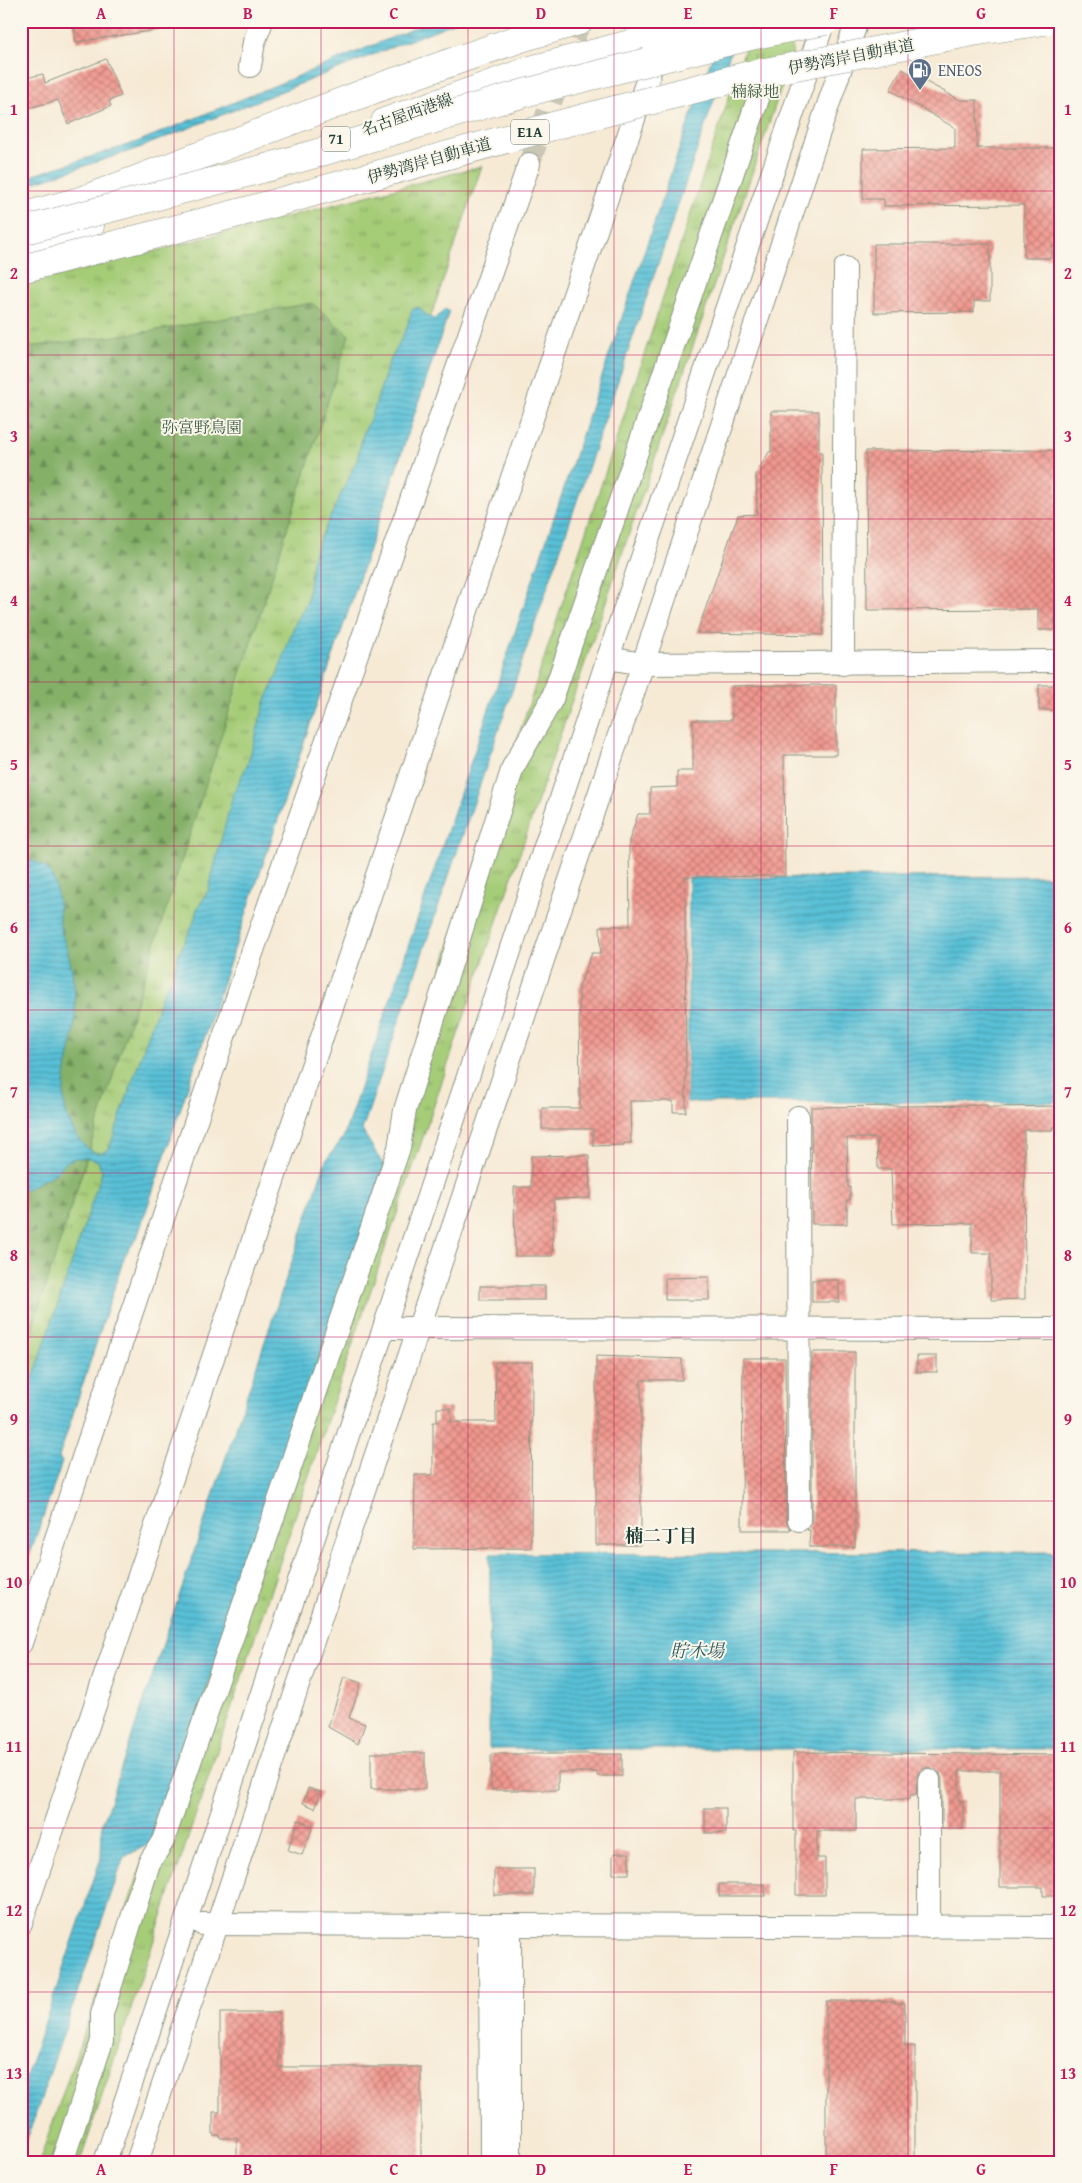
<svg xmlns="http://www.w3.org/2000/svg" width="1082" height="2183" viewBox="0 0 1082 2183" font-family="'Gentium Book Plus','Noto Serif JP',serif">
  <defs>
    <pattern id="grass-tufts" width="24" height="20" patternUnits="userSpaceOnUse" patternTransform="scale(1.25)"><rect width="24" height="20" fill="#a5cc77"/><path d="M3 7l-1-3M5 7V3M7 7l1-3M15 17l-1-3M17 17v-4M19 17l1-3" fill="none" stroke="#86a762"/></pattern>
    <pattern id="forest-firs" width="22" height="20" patternUnits="userSpaceOnUse" patternTransform="scale(1.25)"><rect width="22" height="20" fill="#84b068"/><path d="M5 1l3.5 6h-7zM16 11l3.5 6h-7z" fill="#6b9056"/></pattern>
    <pattern id="water-rules" width="6" height="5" patternUnits="userSpaceOnUse" patternTransform="scale(1.25)"><rect width="6" height="5" fill="#59c0d7"/><path d="M0 2.5h6" fill="none" stroke="#499daf"/></pattern>
    <pattern id="building-cross-hatch" width="8" height="8" patternUnits="userSpaceOnUse" patternTransform="scale(1.25)"><rect width="8" height="8" fill="#f1988f"/><path d="M0 0l8 8M0 8l8-8" fill="none" stroke="#c37d76"/></pattern>
  </defs>
  <rect width="100%" height="100%" fill="#fbf7ec"/>
  <filter id="ink" filterUnits="userSpaceOnUse"><feTurbulence type="fractalNoise" baseFrequency=".02" numOctaves="2"/><feDisplacementMap in="SourceGraphic" scale="10" xChannelSelector="R" yChannelSelector="G"/><feConvolveMatrix kernelMatrix="1 2 1 2 8 2 1 2 1" color-interpolation-filters="sRGB"/></filter>
  <filter id="wash" filterUnits="userSpaceOnUse"><feTurbulence type="fractalNoise" baseFrequency=".0096" numOctaves="4" result="noise"/><feDisplacementMap in="SourceGraphic" scale="20" xChannelSelector="R" yChannelSelector="G"/><feGaussianBlur stdDeviation="1.12" result="paint"/><feColorMatrix in="noise" values="0 0 0 0 0 0 0 0 0 0 0 0 0 0 0 0 0 1.4 0 .05"/><feComposite in="paint" operator="in"/></filter>
  <g filter="url(#wash)">
    <rect width="100%" height="100%" fill="#f6ead5"/>
    <g fill="url(#grass-tufts)" stroke="#628456">
      <path d="M754,21l35,11 4,18 -16,50 -417,1222 -280,840h-41l349,-1007 9,-50z"/>
      <path d="M482,166l-461,1356v-1236z"/>
    </g>
    <path fill="url(#forest-firs)" stroke="#52764e" d="M312,303l37,32 -328,1029v-1016l131,-17z"/>
    <g fill="url(#water-rules)" stroke="#3c7e86">
      <path d="M432,21h26l-319,127 -118,39v-8l116,-37z"/>
      <path d="M725,21h16l-379,1109 22,36 -229,675 -31,16 -103,300v-65l80,-234 1,-33 224,-665 17,-22 339,-997z"/>
      <path d="M419,307l9,10 7,2 10,-10 4,3 -312,926 -12,17 -66,202 3,5 -41,118v-166l81,-242 -4,-11 -10,-3h-13l-10,5 -7,9 -37,20v-332c8,0 19,2 25,8 15,16 11,42 15,62 2,9 6,17 8,26 5,21 7,42 6,64 -2,28 -15,58 -10,87 2,16 23,59 44,42l54,-157 8,-12 8,-27 14,-29 4,-15 11,-18 25,-97 15,-31 17,-61 11,-24 18,-52 13,-24 5,-40 5,-17 40,-85 6,-26 9,-19 16,-50 19,-38 5,-18z"/>
      <path d="M1061,876v226h-374l2,-224z"/>
      <path d="M1061,1552v197h-572l1,-195z"/>
    </g>
    <g id="blocks">
      <g fill="url(#building-cross-hatch)">
        <path d="M73,21h91l1,8 -89,13z"/>
        <path d="M106,59l15,37 -12,5 2,5 -43,18 -10,-24 -37,10v-31l22,-5 2,9z"/>
        <path d="M902,69l58,31h17v48h84v98h-9v12h-28v-53l-140,1v-7h-21v-50l92,-1v-20l-65,-38z"/>
        <path d="M874,244h116v57h-16v11l-100,1z"/>
        <path d="M771,411h48v41h3l1,183 -126,-2 41,-118 19,-1 -1,-40 13,-22h2z"/>
        <path d="M1057,450l1,148 -4,1 1,31h-17v-21l-171,1 -1,-159z"/>
        <path d="M791,685h45v70h-52l1,121 -100,1 1,235h-13v-11h-43l1,42h-7v2l-31,1v-17h-51v-21h38l-1,-121 13,-34h9l-1,-27h30l-1,-85 9,-27h12v-26l27,-1v-16h16v-51h39v-34z"/>
        <rect x="1039" y="685" width="22" height="25"/>
        <path d="M987,1105v2l74,-1v21h-9l1,3h-29l1,169 -34,1v-47h-19v-30l-79,1 -2,-55h-13l-1,-31h-30l1,49h2v13h-3v24h-35l-1,-117z"/>
        <path d="M589,1155l1,43 -36,1 -2,57h-37l-1,-69h17v-31z"/>
        <path d="M709,1277v23h-44v-22z"/>
        <rect x="812" y="1280" width="27" height="22"/>
        <rect x="480" y="1286" width="65" height="14"/>
        <path d="M812,1352h43v195h-46l1,-17h-3l5,-10z"/>
        <path d="M596,1356l86,3v21h-41v165h-45z"/>
        <rect x="917" y="1356" width="20" height="16"/>
        <path d="M743,1358h42l1,162 5,10h-49z"/>
        <path d="M495,1362h37l-1,186 -117,1 1,-74h18v-53h4v-14h14v14h45z"/>
        <path d="M344,1677l17,6 -12,35 16,6 -7,20 -30,-17z"/>
        <path d="M793,1752l267,3v141h-17v-9h-43v-116h-41v30h4v28h-21v-49l-2,-7 -11,-6 -6,1 -5,5 -2,22h-6v4h-54v32h-39v27h8v37h-29v-64h-3z"/>
        <rect x="371" y="1753" width="54" height="36"/>
        <path d="M491,1754h131v22h-25v-4h-39v18h-67z"/>
        <path d="M308,1788l13,4 -6,16 -12,-5z"/>
        <rect x="705" y="1808" width="21" height="25"/>
        <path d="M298,1820l15,6 -11,29 -14,-5z"/>
        <path d="M616,1853h13v21h-16v-19z"/>
        <rect x="494" y="1869" width="40" height="26"/>
        <rect x="719" y="1884" width="46" height="12"/>
        <path d="M826,2001h69v2h10v43h10v116h-89z"/>
        <path d="M220,2013h59v54h142v95h-184v-24h-17v-3h-7v-23h7z"/>
      </g>
    </g>
  </g>
  <g filter="url(#ink)">
    <use href="#blocks" fill-opacity="0" stroke="#8a9484" stroke-width="1"/>
    <g fill="none" stroke-linecap="round" stroke-linejoin="round">
      <path stroke="#cbc7b5" stroke-width="22" stroke-dasharray="22 11" stroke-linecap="butt" d="M529,164l51,-143"/>
      <g stroke="#8a9484" stroke-width="24">
        <g id="minor">
          <path d="M250,66l4,-24 8,-21"/>
          <path d="M608,658l35,6 418,-3"/>
          <path d="M843,664l2,-396"/>
          <path d="M798,1117l1,403"/>
          <path d="M385,1328l676,1"/>
          <path d="M21,1643l230,-687 278,-792"/>
          <path d="M929,1780v147"/>
          <path d="M21,1923l637,-1875"/>
          <path d="M202,1924l859,3"/>
          <path d="M490,1926l1,236"/>
          <path d="M510,1926v236"/>
          <path d="M62,2162l40,-121v-27l47,-151 14,-22 236,-693 6,-38 108,-343 39,-68 205,-597"/>
          <path d="M105,2162l503,-1504 216,-637"/>
          <path d="M137,2162l506,-1498 181,-547 33,-96"/>
        </g>
      </g>
      <g stroke="#8a9484" stroke-width="29">
        <g id="major">
          <path d="M385,122l149,-53 119,-31"/>
          <path d="M21,217l59,-16 303,-115 141,-49 55,-16"/>
          <path d="M21,246l69,-20"/>
        </g>
      </g>
      <use href="#minor" stroke="#fff" stroke-width="22"/>
      <use href="#major" stroke="#fff" stroke-width="28"/>
      <g stroke="#8a9484" stroke-width="29" stroke-linecap="butt">
        <path id="major-bridge" d="M653,38l58,-17"/>
      </g>
      <g stroke="#8a9484" stroke-width="29" stroke-linecap="butt">
        <g id="highway-bridge">
          <path d="M21,231l245,-63 262,-76 227,-57 70,-14"/>
          <path d="M21,269l225,-58 311,-86 192,-50 224,-43 71,-11"/>
        </g>
      </g>
      <use href="#major-bridge" stroke="#fff" stroke-width="28"/>
      <use href="#highway-bridge" stroke="#fff" stroke-width="28"/>
    </g>
  </g>
  <path fill="none" stroke="#c2185b" stroke-width="1" stroke-opacity="0.55" d="M174,21v2141M321,21v2141M468,21v2141M614,21v2141M761,21v2141M908,21v2141M21,191h1040M21,355h1040M21,519h1040M21,682h1040M21,846h1040M21,1010h1040M21,1173h1040M21,1337h1040M21,1501h1040M21,1664h1040M21,1828h1040M21,1992h1040"/>
  <defs>
    <g id="fuel-pin" transform="scale(1.25)"><path d="M0 17L-7.5 6A9.5 9.5 0 1 1 7.5 6Z" fill="#5c6f8a" stroke="#fbf7ec"/><path d="M-5.5-6h7V0h2V4h1.3V-2.5L3-4.5l.8-.8L6-3V5H2.5V1h-1V6h-7ZM-4.2-4.7v3.2H.2V-4.7Z" fill="#fff"/></g>
  </defs>
  <g fill-rule="evenodd">
    <use href="#fuel-pin" x="920" y="70"/>
  </g>
  <g text-anchor="middle" stroke-width="4" stroke-linejoin="round" paint-order="stroke">
    <g fill="#fbf7ec" stroke="#61756b" stroke-width="1">
      <rect x="511" y="119.5" width="38" height="25" rx="4"/>
      <rect x="322" y="126.5" width="28" height="25" rx="4"/>
    </g>
    <g font-size="15" font-weight="bold" fill="#1f3d34">
      <text x="530" y="137">E1A</text>
      <text x="336" y="144">71</text>
    </g>
    <g font-size="16" fill="#1f3d34" stroke="#fbf7ec">
      <text transform="translate(851 56) rotate(-11)" y="6">伊勢湾岸自動車道</text>
      <text transform="translate(407 114) rotate(-20)" y="6">名古屋西港線</text>
      <text transform="translate(429 160) rotate(-16)" y="6">伊勢湾岸自動車道</text>
    </g>
    <g font-size="16" fill="#4e5e75" stroke="#fbf7ec" text-anchor="start">
      <text x="938" y="76">ENEOS</text>
    </g>
    <g font-size="16" fill="#406145" stroke="#fbf7ec">
      <text x="755" y="97">楠緑地</text>
      <text x="202" y="433">弥富野鳥園</text>
    </g>
    <g font-size="18" font-weight="bold" fill="#1f3d34" stroke="#fbf7ec">
      <text x="661" y="1542">楠二丁目</text>
    </g>
    <g font-size="18" font-style="italic" fill="#2e5e5d" stroke="#fbf7ec">
      <text x="697" y="1657">貯木場</text>
    </g>
  </g>
  <rect width="1082" height="2183" fill="none" stroke="#fbf7ec" stroke-width="55"/>
  <rect x="28" y="28" width="1026" height="2128" fill="none" stroke="#c2185b" stroke-width="2"/>
  <g font-size="16" text-anchor="middle" font-weight="bold" fill="#c2185b">
    <text x="101" y="19">A</text>
    <text x="248" y="19">B</text>
    <text x="394" y="19">C</text>
    <text x="541" y="19">D</text>
    <text x="688" y="19">E</text>
    <text x="834" y="19">F</text>
    <text x="981" y="19">G</text>
    <text x="14" y="115">1</text>
    <text x="1068" y="115">1</text>
    <text x="14" y="279">2</text>
    <text x="1068" y="279">2</text>
    <text x="14" y="442">3</text>
    <text x="1068" y="442">3</text>
    <text x="14" y="606">4</text>
    <text x="1068" y="606">4</text>
    <text x="14" y="770">5</text>
    <text x="1068" y="770">5</text>
    <text x="14" y="933">6</text>
    <text x="1068" y="933">6</text>
    <text x="14" y="1097">7</text>
    <text x="1068" y="1097">7</text>
    <text x="14" y="1261">8</text>
    <text x="1068" y="1261">8</text>
    <text x="14" y="1425">9</text>
    <text x="1068" y="1425">9</text>
    <text x="14" y="1588">10</text>
    <text x="1068" y="1588">10</text>
    <text x="14" y="1752">11</text>
    <text x="1068" y="1752">11</text>
    <text x="14" y="1916">12</text>
    <text x="1068" y="1916">12</text>
    <text x="14" y="2079">13</text>
    <text x="1068" y="2079">13</text>
    <text x="101" y="2175">A</text>
    <text x="248" y="2175">B</text>
    <text x="394" y="2175">C</text>
    <text x="541" y="2175">D</text>
    <text x="688" y="2175">E</text>
    <text x="834" y="2175">F</text>
    <text x="981" y="2175">G</text>
  </g>
</svg>
